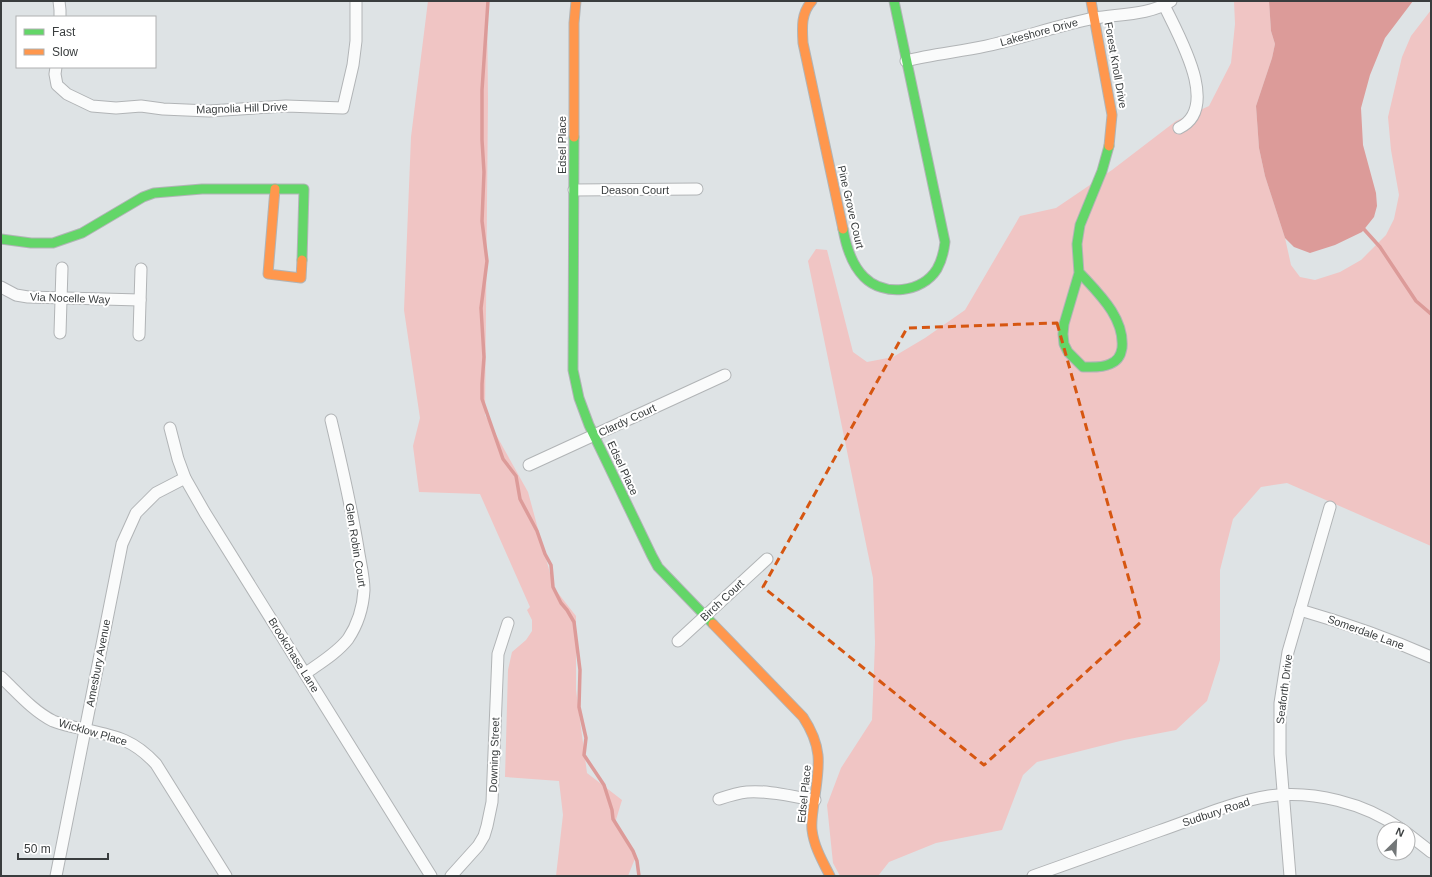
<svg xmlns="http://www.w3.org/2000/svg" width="1432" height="877" viewBox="0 0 1432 877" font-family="Helvetica,sans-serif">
  <rect width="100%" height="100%" fill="#dee3e5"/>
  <g fill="#f0c5c4">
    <path d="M428,1h59l1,99 -3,315 43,77 26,96 22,28v74l11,83 35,27 -7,23 21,33 -8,20h-72l7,-61 -4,-34 -54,-4 3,-107 4,-18 14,-12 6,-9v-11l-5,-10 3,-3 -50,-113 -61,-2 -6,-46 7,-28 -16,-108 7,-173z"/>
    <path d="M1234,1h35l2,30 4,13 -3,14 -16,48 3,42 6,28 20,62 6,27 9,12 15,3 25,-8 21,-12 25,-25 8,-16 5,-24 -8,-45 -3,-33 14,-60 9,-21 20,-26v536l-144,-63 -26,4 -28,32 -13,51v90l-13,41 -31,29 -52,10 -87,22 -14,13 -21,55 -66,13 -47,19 -11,14h-38l-7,-13 -6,-58 14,-37 31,-48 3,-77 -2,-65 -65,-317 8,-12 11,1 26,102 14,10 26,-5 32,-19 40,-28 55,-94 36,-8 56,-38 64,-49 33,-15 22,-43 4,-39z"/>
  </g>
  <path fill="#dc9b99" d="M1269,1h144l-28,37 -15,37 -9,33 2,37 13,48 1,13 -3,11 -12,15 -27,13 -25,8 -16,-6 -9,-9 -20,-62 -6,-28 -3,-42 16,-48 3,-14 -4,-13z"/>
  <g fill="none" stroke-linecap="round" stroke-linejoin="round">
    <g stroke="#dc9b99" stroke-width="3.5">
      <path d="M488,1l-6,89v50l2,32 -2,49 5,40 -6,47 3,49 -2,27v15l21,60 13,17 4,23 17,32 8,23 6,11 2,22 8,16 6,7 7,12 6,48 -1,37 7,31 -2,17 20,30 8,25 1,9 20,32 4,10 2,15"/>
      <path d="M1361,226l19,21 36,54 15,13"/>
    </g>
    <g stroke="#b1b4b6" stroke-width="13">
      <g id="street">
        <path d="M59,1l1,9v7"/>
        <path d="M1164,5c13,28 58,103 15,123"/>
        <path d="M906,61c26,-7 53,-9 80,-15 37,-8 72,-21 109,-28 23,-4 56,-3 76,-17"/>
        <path d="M56,67l-1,7 2,11 10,9 25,12 24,2 25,-2 22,3 46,2 77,-5 57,2 10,-43 3,-24v-40"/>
        <path d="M574,190l123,-1"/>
        <path d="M1,287l15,8 12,2 112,3"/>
        <path d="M60,333l2,-65"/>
        <path d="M139,335l2,-66"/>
        <path d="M170,428l8,31 7,19 20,35 226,363"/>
        <path d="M529,465l196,-90"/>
        <path d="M1300,610c45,13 88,28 131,47"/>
        <path d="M678,641l89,-82"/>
        <path d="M306,673c14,-10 31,-20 42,-34 10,-15 15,-32 16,-49 0,-14 -4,-28 -6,-42 -7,-43 -17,-86 -27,-128"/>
        <path d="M1,677c16,15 32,34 52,44 10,4 20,6 30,8 32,7 50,10 73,35l70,112"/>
        <path d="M719,799c9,-3 18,-6 28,-7 22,-2 46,5 68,8"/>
        <path d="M1408,834l23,18"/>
        <path d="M56,876l66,-332 14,-31 20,-20 29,-15"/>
        <path d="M451,876l27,-30 6,-10 3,-10 5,-24 6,-148 10,-31"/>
        <path d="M1033,876c42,-15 84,-30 126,-45 35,-12 73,-29 110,-35 44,-6 96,7 132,33"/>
        <path d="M1290,876l-10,-122v-51l8,-51 42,-145"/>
      </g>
    </g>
    <g stroke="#b1b4b6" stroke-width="11">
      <g id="fast">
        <path d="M574,137l-1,233 6,28 10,27 63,131 6,11 55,57"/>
        <path d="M843,229c3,17 8,35 21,48 20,20 58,16 73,-8 5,-9 7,-18 8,-27l-51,-241"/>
        <path d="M1,239l30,4h22l29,-10 61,-36 11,-4 48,-4h102l-2,71"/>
        <path d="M1079,272c18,20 46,45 43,76 -1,7 -4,13 -12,16 -8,4 -18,3 -27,3l-15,-15 -4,-8 -1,-10 1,-10 15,-51 -2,-29 3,-19 22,-54 7,-25"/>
      </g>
    </g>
    <g stroke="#b1b4b6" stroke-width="11">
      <g id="slow">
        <path d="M812,1c-11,12 -10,26 -9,42l40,186"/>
        <path d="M1091,1l21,114 -3,31"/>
        <path d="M574,137v-114l2,-22"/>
        <path d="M275,189l-7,85 33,4 1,-18"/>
        <path d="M713,624l90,93c21,32 16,50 11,86 -1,9 -3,18 -2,27 2,17 11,32 18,46"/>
      </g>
    </g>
    <use href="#street" stroke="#fafbfb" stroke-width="11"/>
    <use href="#fast" stroke="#63d668" stroke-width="9"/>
    <use href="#slow" stroke="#ff974d" stroke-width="9"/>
  </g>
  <path fill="none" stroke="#d65611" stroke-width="3" stroke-dasharray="8 5" stroke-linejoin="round" d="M1057,323l84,299 -157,143 -221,-178 144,-259z"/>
  <g text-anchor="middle" stroke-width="4" stroke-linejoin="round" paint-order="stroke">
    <g font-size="11" fill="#393d3e" stroke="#fff">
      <text transform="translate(1039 32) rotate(-15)" y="4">Lakeshore Drive</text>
      <text transform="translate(1116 65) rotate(80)" y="4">Forest Knoll Drive</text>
      <text transform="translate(242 108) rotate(-2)" y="4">Magnolia Hill Drive</text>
      <text transform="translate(562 145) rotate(-90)" y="4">Edsel Place</text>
      <text x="635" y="194">Deason Court</text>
      <text transform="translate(851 207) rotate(77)" y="4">Pine Grove Court</text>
      <text transform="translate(70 298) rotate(2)" y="4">Via Nocelle Way</text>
      <text transform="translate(627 420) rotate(-25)" y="4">Clardy Court</text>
      <text transform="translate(623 468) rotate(65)" y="4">Edsel Place</text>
      <text transform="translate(356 545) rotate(81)" y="4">Glen Robin Court</text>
      <text transform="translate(722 600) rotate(-43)" y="4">Birch Court</text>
      <text transform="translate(1366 632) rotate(20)" y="4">Somerdale Lane</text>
      <text transform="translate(294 655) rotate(58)" y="4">Brookchase Lane</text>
      <text transform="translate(98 663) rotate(-79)" y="4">Amesbury Avenue</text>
      <text transform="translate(1284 689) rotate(-83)" y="4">Seaforth Drive</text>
      <text transform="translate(93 732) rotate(16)" y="4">Wicklow Place</text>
      <text transform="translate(494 755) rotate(-88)" y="4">Downing Street</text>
      <text transform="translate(804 794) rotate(-84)" y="4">Edsel Place</text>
      <text transform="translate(1216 812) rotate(-18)" y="4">Sudbury Road</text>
    </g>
  </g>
  <rect width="1432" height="877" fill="none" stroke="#393d3e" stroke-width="4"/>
  <rect x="16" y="16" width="140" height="52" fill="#ffffff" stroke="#b0b1b2"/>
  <rect x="24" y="29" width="20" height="6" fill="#63d668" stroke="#b0b1b2"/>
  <text x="52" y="36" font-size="12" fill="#393d3e">Fast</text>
  <rect x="24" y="49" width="20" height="6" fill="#ff974d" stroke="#b0b1b2"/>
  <text x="52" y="56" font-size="12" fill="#393d3e">Slow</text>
  <g transform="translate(1396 841) rotate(24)"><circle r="19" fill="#ffffff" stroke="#b0b1b2"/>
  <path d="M0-3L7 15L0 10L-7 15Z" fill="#737778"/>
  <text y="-6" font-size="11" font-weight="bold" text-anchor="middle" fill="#393d3e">N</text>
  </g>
  <path d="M18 853v6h90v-6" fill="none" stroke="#393d3e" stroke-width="2"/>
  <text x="24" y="853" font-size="12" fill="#393d3e" stroke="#ffffff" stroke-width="3" paint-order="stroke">50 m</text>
</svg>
